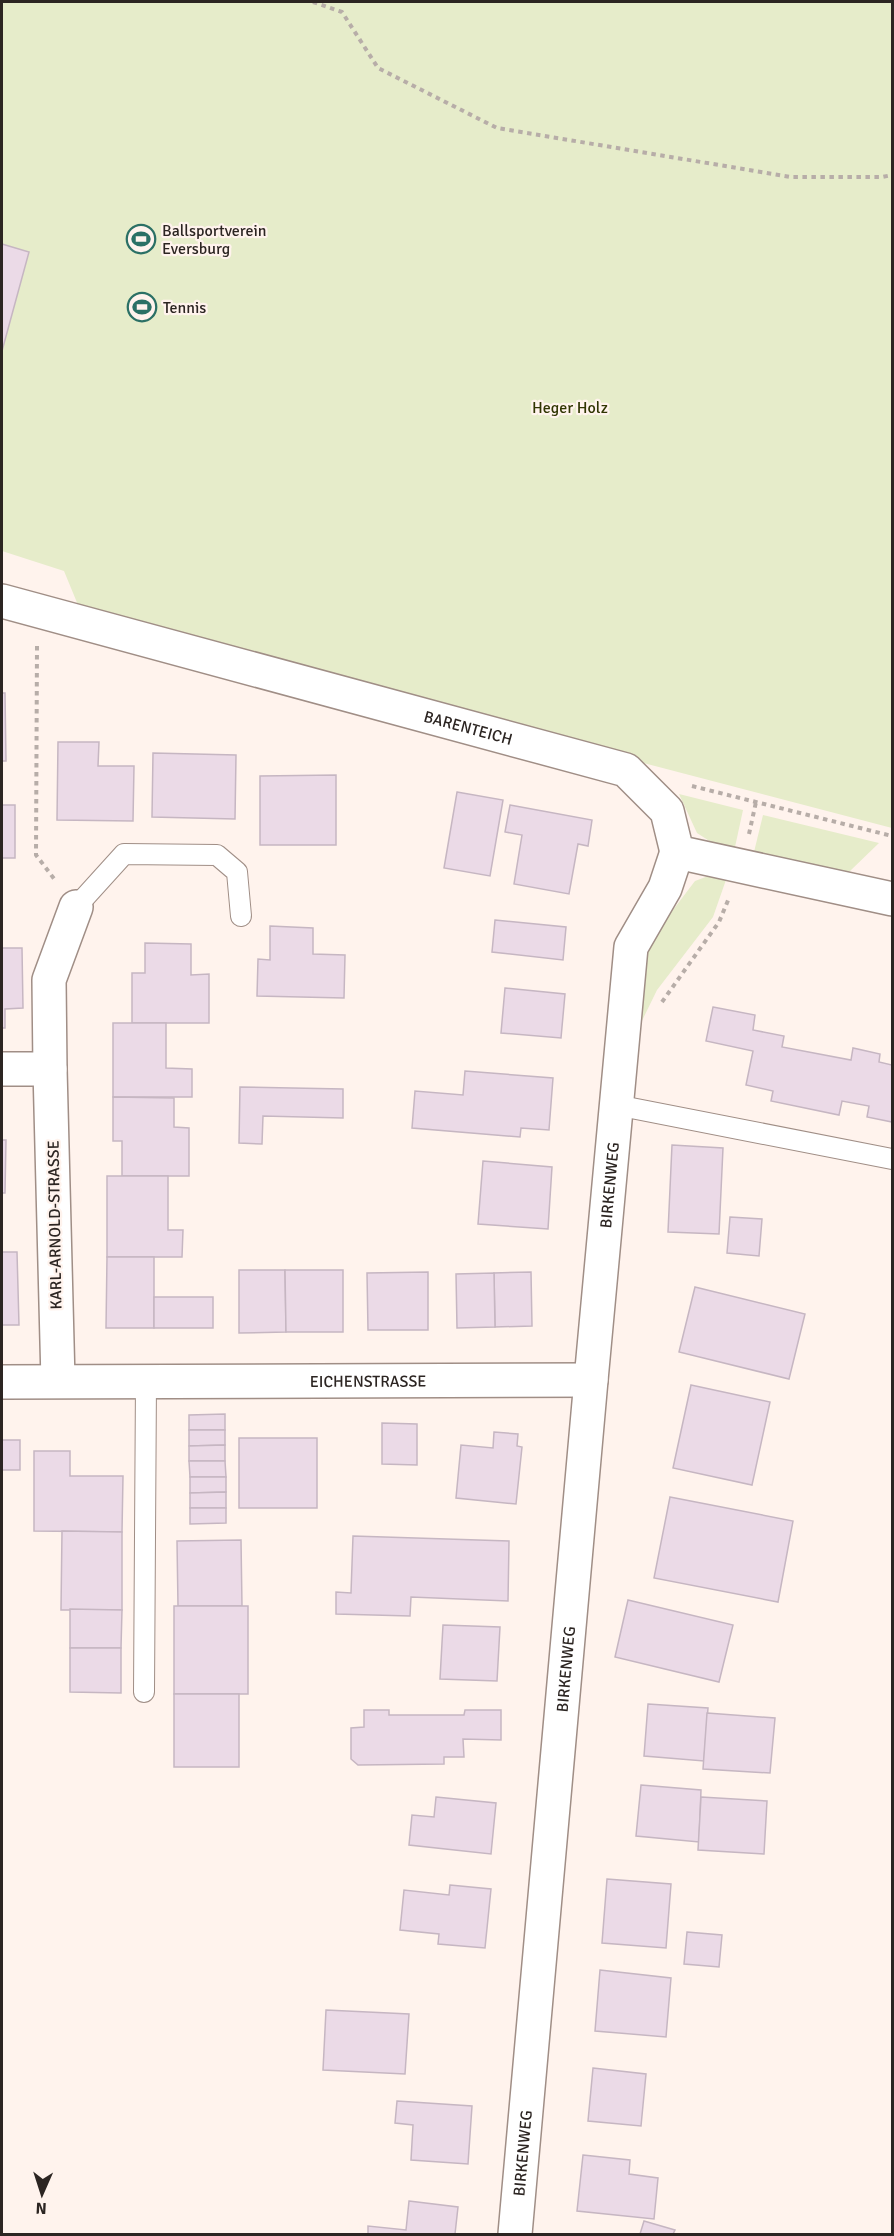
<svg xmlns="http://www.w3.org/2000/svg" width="894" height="2236" viewBox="0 0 894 2236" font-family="Signika,sans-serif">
  <rect width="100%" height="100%" fill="#fff3ed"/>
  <g fill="#e6ecca">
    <path d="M2,2h890v826l-260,-68 -554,-155 -14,-34 -62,-20z"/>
    <path d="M679,794l64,16 -8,37 -24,-5 -14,-9z"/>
    <path d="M763,815l116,28 -30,29 -95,-20z"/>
    <path d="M711,875l16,2 -14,40 -56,73 -20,41 8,-72 9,-24 41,-54z"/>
  </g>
  <g fill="#ebdae7" stroke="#c6b6c2" stroke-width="1.5">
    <path d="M2,244l27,8 -27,99z"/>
    <path d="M2,693h3l1,68h-4z"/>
    <path d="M58,742h41l-1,24h36l-1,55 -76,-1z"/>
    <path d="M153,753l83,2 -1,64 -83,-2z"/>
    <path d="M336,775v70h-76v-69z"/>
    <path d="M457,792l46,8 -13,76 -46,-8z"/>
    <rect x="2" y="805" width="13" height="53"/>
    <path d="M510,805l82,15 -4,26 -10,-2 -9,50 -55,-10 8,-49 -17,-3z"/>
    <path d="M495,920l71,7 -3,33 -71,-8z"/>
    <path d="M270,926l43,2v26l32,1 -1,43 -87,-2 1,-37 12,1z"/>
    <path d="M145,943l46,1v31l18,-1v49h-77v-50h13z"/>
    <path d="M2,948h20l1,60 -18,1v19h-3z"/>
    <path d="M505,988l60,6 -4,44 -60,-5z"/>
    <path d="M713,1007l42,8 -2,15 31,6 -2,11 69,13 2,-12 27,6 -1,8 13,3v57l-25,-5 2,-11 -27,-5 -3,14 -68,-14 2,-10 -27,-6 7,-34 -47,-10z"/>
    <path d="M113,1023h53v45l26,1v28h-79z"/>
    <path d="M465,1071l88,7 -4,52 -28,-2 -1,9 -108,-9 3,-37 48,4z"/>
    <path d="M240,1087l103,2v29l-80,-2 -1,28 -23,-1z"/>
    <path d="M113,1097l61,1v29l15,1v48h-67v-35h-9z"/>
    <path d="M2,1140h4l-1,53h-3z"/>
    <path d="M672,1145l51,3 -4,86 -51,-2z"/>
    <path d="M483,1161l69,6 -4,62 -70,-5z"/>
    <path d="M107,1176h61v54h15l-1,27h-75z"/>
    <path d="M730,1217l32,2 -3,37 -32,-3z"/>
    <path d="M2,1252h15l2,73h-17z"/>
    <path d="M107,1257h47v71h-48z"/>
    <path d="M239,1270h46l1,62 -47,1z"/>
    <path d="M285,1270h58v62h-57z"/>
    <path d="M428,1272v58h-60l-1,-57z"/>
    <path d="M531,1272l1,54 -37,1 -1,-54z"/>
    <path d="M494,1273l1,54 -38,1 -1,-54z"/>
    <path d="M695,1287l110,27 -16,65 -110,-27z"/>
    <rect x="154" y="1297" width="59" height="31"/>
    <path d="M691,1385l79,17 -18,83 -79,-17z"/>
    <path d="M225,1414v16h-36v-15z"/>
    <path d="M382,1423l35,1v41l-35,-1z"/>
    <path d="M189,1430h36v15l-36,1z"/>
    <path d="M494,1432l24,2 -1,12 5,1 -6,57 -60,-6 5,-53 32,3z"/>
    <rect x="239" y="1438" width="78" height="70"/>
    <rect x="2" y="1440" width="18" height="30"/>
    <path d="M225,1445v16h-36v-15z"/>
    <path d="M34,1451h36v25h53l-1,56 -88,-1z"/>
    <path d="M189,1461h36l1,16h-36z"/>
    <path d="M190,1477h36v15l-36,1z"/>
    <path d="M226,1492v16h-36v-15z"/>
    <path d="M670,1497l123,24 -15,81 -124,-24z"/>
    <path d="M190,1508h36v15l-36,1z"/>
    <path d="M62,1531l60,1v78h-61z"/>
    <path d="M353,1536l156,5 -1,60 -97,-4 -1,19 -74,-2v-22l15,1z"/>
    <path d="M241,1540l1,66h-64l-1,-65z"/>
    <path d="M628,1600l105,25 -14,57 -104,-25z"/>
    <rect x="174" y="1606" width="74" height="88"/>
    <path d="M70,1609l52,1 -1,38h-51z"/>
    <path d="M443,1625l57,2 -3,54 -57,-2z"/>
    <path d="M70,1648h51v45l-51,-1z"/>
    <rect x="174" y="1694" width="65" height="73"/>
    <path d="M648,1704l60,4 -4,53 -60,-5z"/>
    <path d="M364,1710h25v5h75l1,-5h36v30l-38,-1 1,18h-20v7l-86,1 -7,-6v-31l13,-1z"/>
    <path d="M707,1713l68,5 -5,55 -67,-4z"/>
    <path d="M641,1785l60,5 -2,52 -63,-6z"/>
    <path d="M436,1797l60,6 -5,51 -82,-9 3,-30 22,2z"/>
    <path d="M701,1797l66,4 -3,53 -66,-4z"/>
    <path d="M607,1879l64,5 -5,64 -64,-5z"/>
    <path d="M450,1885l41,4 -6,59 -47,-4 1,-10 -39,-4 4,-40 45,5z"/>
    <path d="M687,1932l35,3 -3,32 -35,-3z"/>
    <path d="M600,1970l71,8 -5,59 -71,-6z"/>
    <path d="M326,2010l83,4 -4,60 -82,-4z"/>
    <path d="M593,2068l53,6 -5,52 -53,-5z"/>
    <path d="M397,2101l75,5 -4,58 -57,-4 2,-35 -18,-2z"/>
    <path d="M583,2155l47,5 -1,14 29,4 -4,41 -77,-8z"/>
    <path d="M409,2201l49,6 -3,27h-87v-8l38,4z"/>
    <path d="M644,2221l31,9 -2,4h-33z"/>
  </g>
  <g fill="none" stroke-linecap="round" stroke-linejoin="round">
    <g stroke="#a08e86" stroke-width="22">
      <g id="lane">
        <path d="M76,907l48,-53 93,1 20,17 4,44"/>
        <path d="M616,1105l276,54"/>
        <path d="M144,1692l2,-311"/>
      </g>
    </g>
    <g stroke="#a08e86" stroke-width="36">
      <g id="street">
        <path id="s1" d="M2,601l624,169 41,41 10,41 215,47"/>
        <path d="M2,1069h48"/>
        <path d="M58,1381l-8,-312 -1,-89 27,-73"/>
        <path id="s2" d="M2,1382l589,-2"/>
        <path id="s3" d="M515,2234l76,-854 40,-433 34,-59 12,-36"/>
      </g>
    </g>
    <g stroke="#b7ada8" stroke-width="4" stroke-dasharray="4.5 4.5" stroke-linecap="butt">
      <path d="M313,2l29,10 36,56 119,60 294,49h91l10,-2"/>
      <path d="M37,646l-1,209 19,25"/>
      <path d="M692,786l200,50"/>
      <path d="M749,834l7,-32"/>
      <path d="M662,1002l57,-80 10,-24"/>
    </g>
    <use href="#lane" stroke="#fff" stroke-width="20"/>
    <use href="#street" stroke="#fff" stroke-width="33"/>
  </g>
  <defs>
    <g id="stadium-ring" transform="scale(1.5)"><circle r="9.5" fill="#fff3ed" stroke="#2b7065" stroke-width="1.5"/><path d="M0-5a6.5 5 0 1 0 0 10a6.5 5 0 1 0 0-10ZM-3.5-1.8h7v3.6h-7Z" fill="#2b7065"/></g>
  </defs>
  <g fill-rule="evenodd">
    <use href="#stadium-ring" x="141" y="239"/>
    <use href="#stadium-ring" x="142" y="307"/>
  </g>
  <g text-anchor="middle" stroke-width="4.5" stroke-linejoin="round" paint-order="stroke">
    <g font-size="16" fill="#2c2522" stroke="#fff3ed" text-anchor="start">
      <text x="162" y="236">Ballsportverein<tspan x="162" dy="18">Eversburg</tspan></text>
      <text x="163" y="313">Tennis</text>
    </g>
    <g font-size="16" fill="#303502" stroke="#fff3ed">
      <text x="570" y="413">Heger Holz</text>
    </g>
    <g font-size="16" fill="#2c2522" stroke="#fff3ed">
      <text dy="6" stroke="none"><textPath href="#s1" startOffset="483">BARENTEICH</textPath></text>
      <text dy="6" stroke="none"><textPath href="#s3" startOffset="1053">BIRKENWEG</textPath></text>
      <text transform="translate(54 1225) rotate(-91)" y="6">KARL-ARNOLD-STRASSE</text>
      <text dy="6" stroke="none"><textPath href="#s2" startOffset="366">EICHENSTRASSE</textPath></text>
      <text dy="6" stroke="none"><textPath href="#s3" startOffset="567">BIRKENWEG</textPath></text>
      <text dy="6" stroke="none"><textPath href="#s3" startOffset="81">BIRKENWEG</textPath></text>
    </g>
  </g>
  <rect width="894" height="2236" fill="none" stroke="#2c2522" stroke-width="6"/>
  <g transform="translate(42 2194) rotate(183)" stroke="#fff3ed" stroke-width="4.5" paint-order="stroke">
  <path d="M0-4.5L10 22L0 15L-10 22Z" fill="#2c2522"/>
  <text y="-9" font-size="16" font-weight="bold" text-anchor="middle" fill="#2c2522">N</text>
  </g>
</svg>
